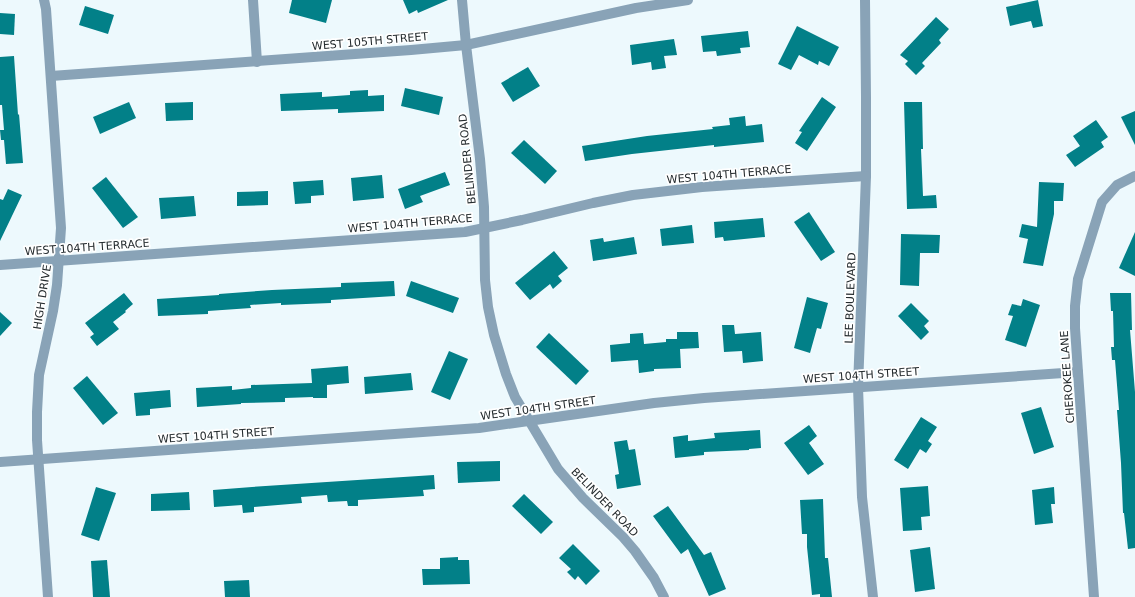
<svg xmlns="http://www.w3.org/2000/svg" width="1135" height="597" viewBox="0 0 1135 597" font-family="'DejaVu Sans',sans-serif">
  <rect width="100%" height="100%" fill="#edf9fd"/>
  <g fill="#028088">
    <path d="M292,0h40l-6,23 -37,-10z"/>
    <path d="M403,0h45l-30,13 -1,-3 -8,4z"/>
    <path d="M1038,0l5,26 -10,2 -2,-7 -21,5 -4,-19z"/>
    <path d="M85,6l29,9 -6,19 -29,-9z"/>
    <path d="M0,13l15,1 -1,21 -14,-1z"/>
    <path d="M936,17l13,12 -10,11 2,3 -19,20 3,3 -9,9 -11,-11 3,-3 -8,-6z"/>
    <path d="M797,26l42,21 -10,19 -10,-5 -1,4 -19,-10 -8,15 -13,-6z"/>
    <path d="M748,31l2,16 -10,1 1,5 -24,3 -1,-5 -13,1 -2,-16z"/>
    <path d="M674,39l3,16 -13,1 2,12 -14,2 -1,-8 -19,3 -2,-20z"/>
    <path d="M14,56l4,59 1,-1 4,49 -17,1 -2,-24h-3l-1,-10h4l-2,-25h-2v-48z"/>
    <path d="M528,67l12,19 -27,16 -12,-19z"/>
    <path d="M405,88l38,9 -4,18 -38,-9z"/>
    <path d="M368,90v6l16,-1v16l-46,2v-4l-57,2 -1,-17 42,-2v5l28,-2v-4z"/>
    <path d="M822,97l14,10 -29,44 -12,-8 7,-11 -3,-1z"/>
    <path d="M129,102l7,16 -36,16 -7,-17z"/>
    <path d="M193,102v18l-27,1 -1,-18z"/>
    <path d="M904,102h18l1,47h-2l2,47 13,-1 1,13 -30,1z"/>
    <path d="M1135,111v34l-14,-28z"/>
    <path d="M745,116l1,10 16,-2 2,18 -50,5v-2l-82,9 -47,7 -3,-15 65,-10 66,-7 -1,-2 18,-2 -1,-7z"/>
    <path d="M1096,120l12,17 -7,5 3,5 -29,20 -9,-12 14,-9 -7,-10z"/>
    <path d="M524,140l33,31 -12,13 -34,-31z"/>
    <path d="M445,172l5,13 -30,11 3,6 -18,7 -7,-20z"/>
    <path d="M382,175l2,23 -31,3 -2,-23z"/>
    <path d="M106,177l32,40 -15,11 -31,-40z"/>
    <path d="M323,180l1,15 -13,1v7l-16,1 -2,-22z"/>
    <path d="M1039,182l25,1 -1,18h-9v13l-11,52 -20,-3 5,-24 -9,-2 3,-13 15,3z"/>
    <path d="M8,189l14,6 -22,46v-42l3,1z"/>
    <path d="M268,191v14l-31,1v-14z"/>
    <path d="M194,196l2,20 -35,3 -2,-21z"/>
    <path d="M809,212l26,40 -14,9 -27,-39z"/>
    <path d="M763,218l2,19 -41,4 -1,-4 -8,1 -1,-16z"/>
    <path d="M692,225l2,18 -32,3 -2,-17z"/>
    <path d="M1135,232v44l-16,-8z"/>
    <path d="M901,234l39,1 -1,18h-19l-1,33 -19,-1z"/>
    <path d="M634,237l3,17 -44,7 -3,-21 13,-2 1,4z"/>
    <path d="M554,251l14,17 -10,8 4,5 -9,8 -3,-5 -20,16 -15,-17z"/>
    <path d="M394,281l1,15 -64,4v3l-50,2v-2l-31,2 1,3 -43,3v3l-50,2 -1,-17 62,-4v-1l53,-4 69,-3v-4z"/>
    <path d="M411,281l48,17 -6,15 -47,-17z"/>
    <path d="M124,293l9,11 -8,7 1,1 -13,10 6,7 -22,17 -7,-9 4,-3 -9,-11z"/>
    <path d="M1110,293h21l1,37h-2l5,62v156l-7,1 -4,-36h-1l-2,-50 -4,-53h2l-4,-50h-3l-1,-13h3l-1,-36h-2z"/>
    <path d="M807,297l21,6 -7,26 -4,-1 -7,25 -16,-5z"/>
    <path d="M1023,299l17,6 -14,42 -21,-7 8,-24 -5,-1 4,-11 9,2z"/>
    <path d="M911,303l18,18 -5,5 5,6 -8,8 -23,-24z"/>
    <path d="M0,312l12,11 -12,13z"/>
    <path d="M722,325h12l1,9 26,-2 2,29 -20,2 -1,-12 -18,1z"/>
    <path d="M677,332h21l1,16 -19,1 1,19 -27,1v2l-15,2 -1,-13 -27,2 -1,-17 20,-2v-9l13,-1 1,11 22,-2v-3h11z"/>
    <path d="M549,333l40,38 -13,14 -40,-38z"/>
    <path d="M449,351l19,8 -18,41 -19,-8z"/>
    <path d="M348,366l1,17 -22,2v13h-14v-1l-28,1v4l-44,1v1l-44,3 -1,-19 36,-2v4l19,-2v-3l61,-2 -1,-14z"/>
    <path d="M411,373l2,17 -48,4 -1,-17z"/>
    <path d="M87,376l31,37 -15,12 -30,-37z"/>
    <path d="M170,390l1,17 -21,2v6l-14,1 -2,-23z"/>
    <path d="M1041,407l13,40 -20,7 -13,-41z"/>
    <path d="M921,417l16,10 -9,14 4,3 -6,9 -6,-4 -12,20 -14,-9z"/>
    <path d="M809,425l8,11 -8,7 15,21 -16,11 -24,-32z"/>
    <path d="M760,430l1,18 -12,1v1l-45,2v3l-29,3 -2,-21 15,-2v6l27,-3 -1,-5z"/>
    <path d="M627,440l2,10 6,-1 6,36 -24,4 -2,-14 4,-1 -5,-32z"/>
    <path d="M500,461v20l-42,2 -1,-21z"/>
    <path d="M434,475l1,14 -12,1 1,6 -66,4v6h-10l-1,-5 -19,1 -1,-7 -26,2 1,6 -48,4v5l-11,1 -1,-8 -28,2 -1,-17 39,-3z"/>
    <path d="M928,486l2,30 -9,1 1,13 -19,1 -3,-43z"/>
    <path d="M96,487l20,6 -17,48 -18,-6z"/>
    <path d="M1054,487l1,17h-4l2,19 -18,2 -3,-35z"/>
    <path d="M189,492l1,18 -39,1v-17z"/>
    <path d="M524,494l29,28 -12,12 -29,-28z"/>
    <path d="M823,499l2,59h3l4,39h-12v-3l-8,1 -5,-48v-13h-5l-2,-34z"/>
    <path d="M668,506l36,49 7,-3 15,37 -17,7 -21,-47 -7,5 -28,-38z"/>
    <path d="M573,544l27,27 -14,14 -8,-9 -3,4 -8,-8 4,-3 -12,-11z"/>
    <path d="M930,547l5,42 -20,3 -5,-42z"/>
    <path d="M458,557v3h11l1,24 -47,1 -1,-16h18v-11z"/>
    <path d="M107,560l3,37h-17l-2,-36z"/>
    <path d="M249,580l1,17h-25l-1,-16z"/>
  </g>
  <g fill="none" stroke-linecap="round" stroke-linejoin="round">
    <g stroke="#89a3b7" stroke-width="10">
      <path d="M44,0l2,9 15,219 -4,57 -4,26 -14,64 -2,37v28l11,157"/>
      <path d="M253,0l4,62"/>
      <path d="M462,0l4,45 14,114 4,48 1,73 3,27 6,28 12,39 9,23 43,72 25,29 40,39 12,14 19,27 10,19"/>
      <path d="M865,0l1,97v79l-8,211 4,110 11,100"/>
      <path d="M51,76l360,-26 55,-5 170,-37 52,-8"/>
      <path d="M0,265l465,-33 57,-12 71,-17 40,-8 69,-8 164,-11"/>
      <path d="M0,462l479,-34 175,-25 50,-5 374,-26"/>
      <path d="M1094,597l-16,-225 -3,-44v-22l3,-27 24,-77 15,-17 18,-9"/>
    </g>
  </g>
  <g text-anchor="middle" stroke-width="3.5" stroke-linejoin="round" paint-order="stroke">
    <g font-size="11" fill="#242b2e" stroke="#fff">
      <text transform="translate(370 41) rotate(-5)" y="4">WEST 105TH STREET</text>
      <text transform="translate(467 159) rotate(-96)" y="4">BELINDER ROAD</text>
      <text transform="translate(729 174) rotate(-5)" y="4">WEST 104TH TERRACE</text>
      <text transform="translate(410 223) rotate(-5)" y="4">WEST 104TH TERRACE</text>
      <text transform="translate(87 247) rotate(-4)" y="4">WEST 104TH TERRACE</text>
      <text transform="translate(42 297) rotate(-81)" y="4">HIGH DRIVE</text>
      <text transform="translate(850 298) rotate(-88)" y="4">LEE BOULEVARD</text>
      <text transform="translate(861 375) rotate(-4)" y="4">WEST 104TH STREET</text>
      <text transform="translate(1067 377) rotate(-94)" y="4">CHEROKEE LANE</text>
      <text transform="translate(538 408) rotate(-8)" y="4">WEST 104TH STREET</text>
      <text transform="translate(216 435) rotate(-4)" y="4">WEST 104TH STREET</text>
      <text transform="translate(605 502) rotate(46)" y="4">BELINDER ROAD</text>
    </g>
  </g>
</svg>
